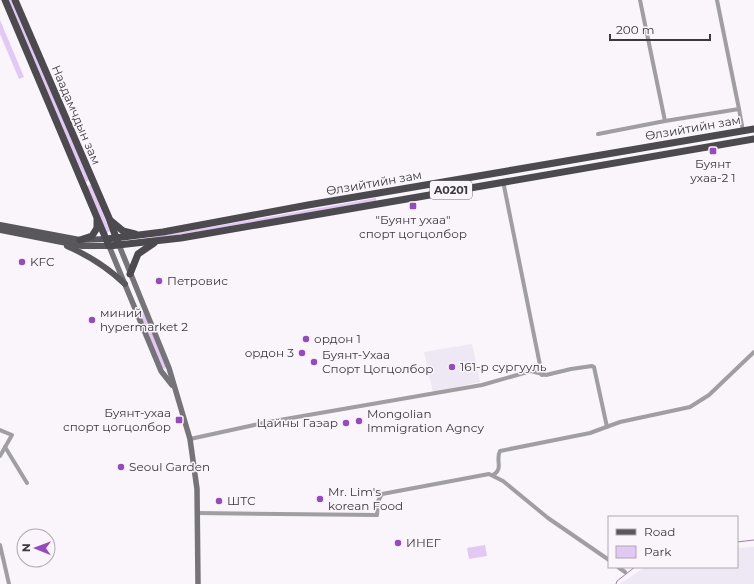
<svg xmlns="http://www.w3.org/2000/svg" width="754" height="584" viewBox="0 0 754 584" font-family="Montserrat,sans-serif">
  <rect width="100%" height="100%" fill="#f9f5fb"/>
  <g fill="#eee7f4">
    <path d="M472,344l8,38 -47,10 -9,-40z"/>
    <path d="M754,547v37h-134l25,-17h92v-19z"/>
  </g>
  <g fill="#e2c8f4">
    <path d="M8,0h4l77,180 -3,2z"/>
    <path d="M0,20l24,57 -5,2 -19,-45z"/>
    <path d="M91,185l19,46 -3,2 -20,-47z"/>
    <path d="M376,198v3l-227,39h-12z"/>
    <path d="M143,312l23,54 -1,3 -3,-1 -22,-54z"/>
    <path d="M485,545l2,11 -18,3 -2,-11z"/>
  </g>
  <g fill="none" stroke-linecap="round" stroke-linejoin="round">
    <g stroke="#9b7ead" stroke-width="1">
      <path d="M737,542l17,-2"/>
      <path d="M616,584l1,-3 18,-14"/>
    </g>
    <g stroke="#a09ea1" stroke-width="4">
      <path d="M640,0l25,121 74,-12 4,22"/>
      <path d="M717,0l22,109"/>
      <path d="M598,134l67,-13"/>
      <path d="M503,181l39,194"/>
      <path d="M0,430l12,5 -12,21"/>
      <path d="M190,439l78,-17 214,-37 49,-14 15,4 25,-6 21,-3 2,1 13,60"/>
      <path d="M5,447l22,36"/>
      <path d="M493,475c11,-6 2,-15 7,-24l90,-18 30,-11 70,-15 19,-12 45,-43"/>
      <path d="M197,513l180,2 1,-14 4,-7 107,-20 14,7 45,37 61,42"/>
      <path d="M0,545l9,39"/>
      <path d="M618,567l7,5"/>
    </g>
    <g stroke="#767478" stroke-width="5.5">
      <path d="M119,245l50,123 21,71 7,50 1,95"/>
      <path d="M109,246l52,125 11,14"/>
    </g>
    <g stroke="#59575b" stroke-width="6">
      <path d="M0,225l80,15 27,-1"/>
      <path d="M0,230l82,16h27"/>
      <path d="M67,246c23,10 40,21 58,38"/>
    </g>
    <g stroke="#4d4a4f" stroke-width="7">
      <path d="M5,0l104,246 72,-8 573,-99"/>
      <path d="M15,0l94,218 9,25"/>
      <path d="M111,221l12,10 12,3"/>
      <path d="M107,239l56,-7 145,-27 446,-76"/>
      <path d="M80,240l12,-4 5,-8v-8"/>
      <path d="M130,274l8,-20 16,-11"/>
    </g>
  </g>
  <g fill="#954bbd" stroke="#f9f5fb" stroke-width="1.5">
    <rect x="709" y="147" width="8" height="8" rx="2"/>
    <rect x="409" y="202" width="8" height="8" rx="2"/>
    <circle cx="22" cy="262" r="4"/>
    <circle cx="159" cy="281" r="4"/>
    <circle cx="92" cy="320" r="4"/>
    <circle cx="306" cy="339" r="4"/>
    <circle cx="302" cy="353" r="4"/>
    <circle cx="314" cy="362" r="4"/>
    <circle cx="452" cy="367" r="4"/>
    <rect x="175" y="416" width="8" height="8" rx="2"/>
    <circle cx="359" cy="421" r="4"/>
    <circle cx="346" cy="423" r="4"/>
    <circle cx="121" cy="467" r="4"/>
    <circle cx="320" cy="499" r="4"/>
    <circle cx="219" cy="501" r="4"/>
    <circle cx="398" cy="543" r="4"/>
  </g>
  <g text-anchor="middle" stroke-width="3" stroke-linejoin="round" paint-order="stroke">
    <rect fill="#f9f5fb" stroke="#747175" stroke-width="1" x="430" y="181" width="42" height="18" rx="3"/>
    <g font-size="11" font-weight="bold" fill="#3b393c">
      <text x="451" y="194">A0201</text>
    </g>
    <g font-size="12" fill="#3b393c" stroke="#f9f5fb">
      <text transform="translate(76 115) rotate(67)" y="4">Наадамчдын зам</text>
      <text transform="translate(693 128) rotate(-10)" y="4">Өлзийтийн зам</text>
      <text transform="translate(374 183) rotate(-10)" y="4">Өлзийтийн зам</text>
    </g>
    <g font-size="12" fill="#3b393c" stroke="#f9f5fb" text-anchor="start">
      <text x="713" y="168" text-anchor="middle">Буянт<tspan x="713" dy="14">ухаа-2 1</tspan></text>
      <text x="413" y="224" text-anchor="middle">"Буянт ухаа"<tspan x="413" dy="14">спорт цогцолбор</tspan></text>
      <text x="30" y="266">KFC</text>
      <text x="167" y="285">Петровис</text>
      <text x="100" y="317">миний<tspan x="100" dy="14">hypermarket 2</tspan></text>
      <text x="314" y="343">ордон 1</text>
      <text x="294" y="357" text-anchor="end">ордон 3</text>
      <text x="322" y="359">Буянт-Ухаа<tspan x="322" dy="14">Спорт Цогцолбор</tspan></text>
      <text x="460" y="371">161-р сургууль</text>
      <text x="171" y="417" text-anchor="end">Буянт-ухаа<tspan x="171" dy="14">спорт цогцолбор</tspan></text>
      <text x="367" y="418">Mongolian<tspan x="367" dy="14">Immigration Agncy</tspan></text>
      <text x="338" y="427" text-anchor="end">Цайны Гаэар</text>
      <text x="129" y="471">Seoul Garden</text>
      <text x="328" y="496">Mr. Lim's<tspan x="328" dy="14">korean Food</tspan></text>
      <text x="227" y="505">ШТС</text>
      <text x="406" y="547">ИНЕГ</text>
    </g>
  </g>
  <rect x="608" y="516" width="130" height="52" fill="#f9f5fb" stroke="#adaaaf"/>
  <rect x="616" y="529" width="20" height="6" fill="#59575b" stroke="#adaaaf"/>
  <text x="644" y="536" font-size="12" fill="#3b393c">Road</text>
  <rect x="616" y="546" width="20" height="12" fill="#e2c8f4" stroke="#adaaaf"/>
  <text x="644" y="556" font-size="12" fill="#3b393c">Park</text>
  <g transform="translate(36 548) rotate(271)"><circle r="19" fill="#f9f5fb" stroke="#adaaaf"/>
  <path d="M0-3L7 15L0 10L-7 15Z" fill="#954bbd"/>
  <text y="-6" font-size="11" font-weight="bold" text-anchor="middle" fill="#3b393c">N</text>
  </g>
  <path d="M610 34v6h100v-6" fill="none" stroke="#3b393c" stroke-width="2"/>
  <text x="616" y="34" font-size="12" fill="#3b393c" stroke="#f9f5fb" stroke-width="3" paint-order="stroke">200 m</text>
</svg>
